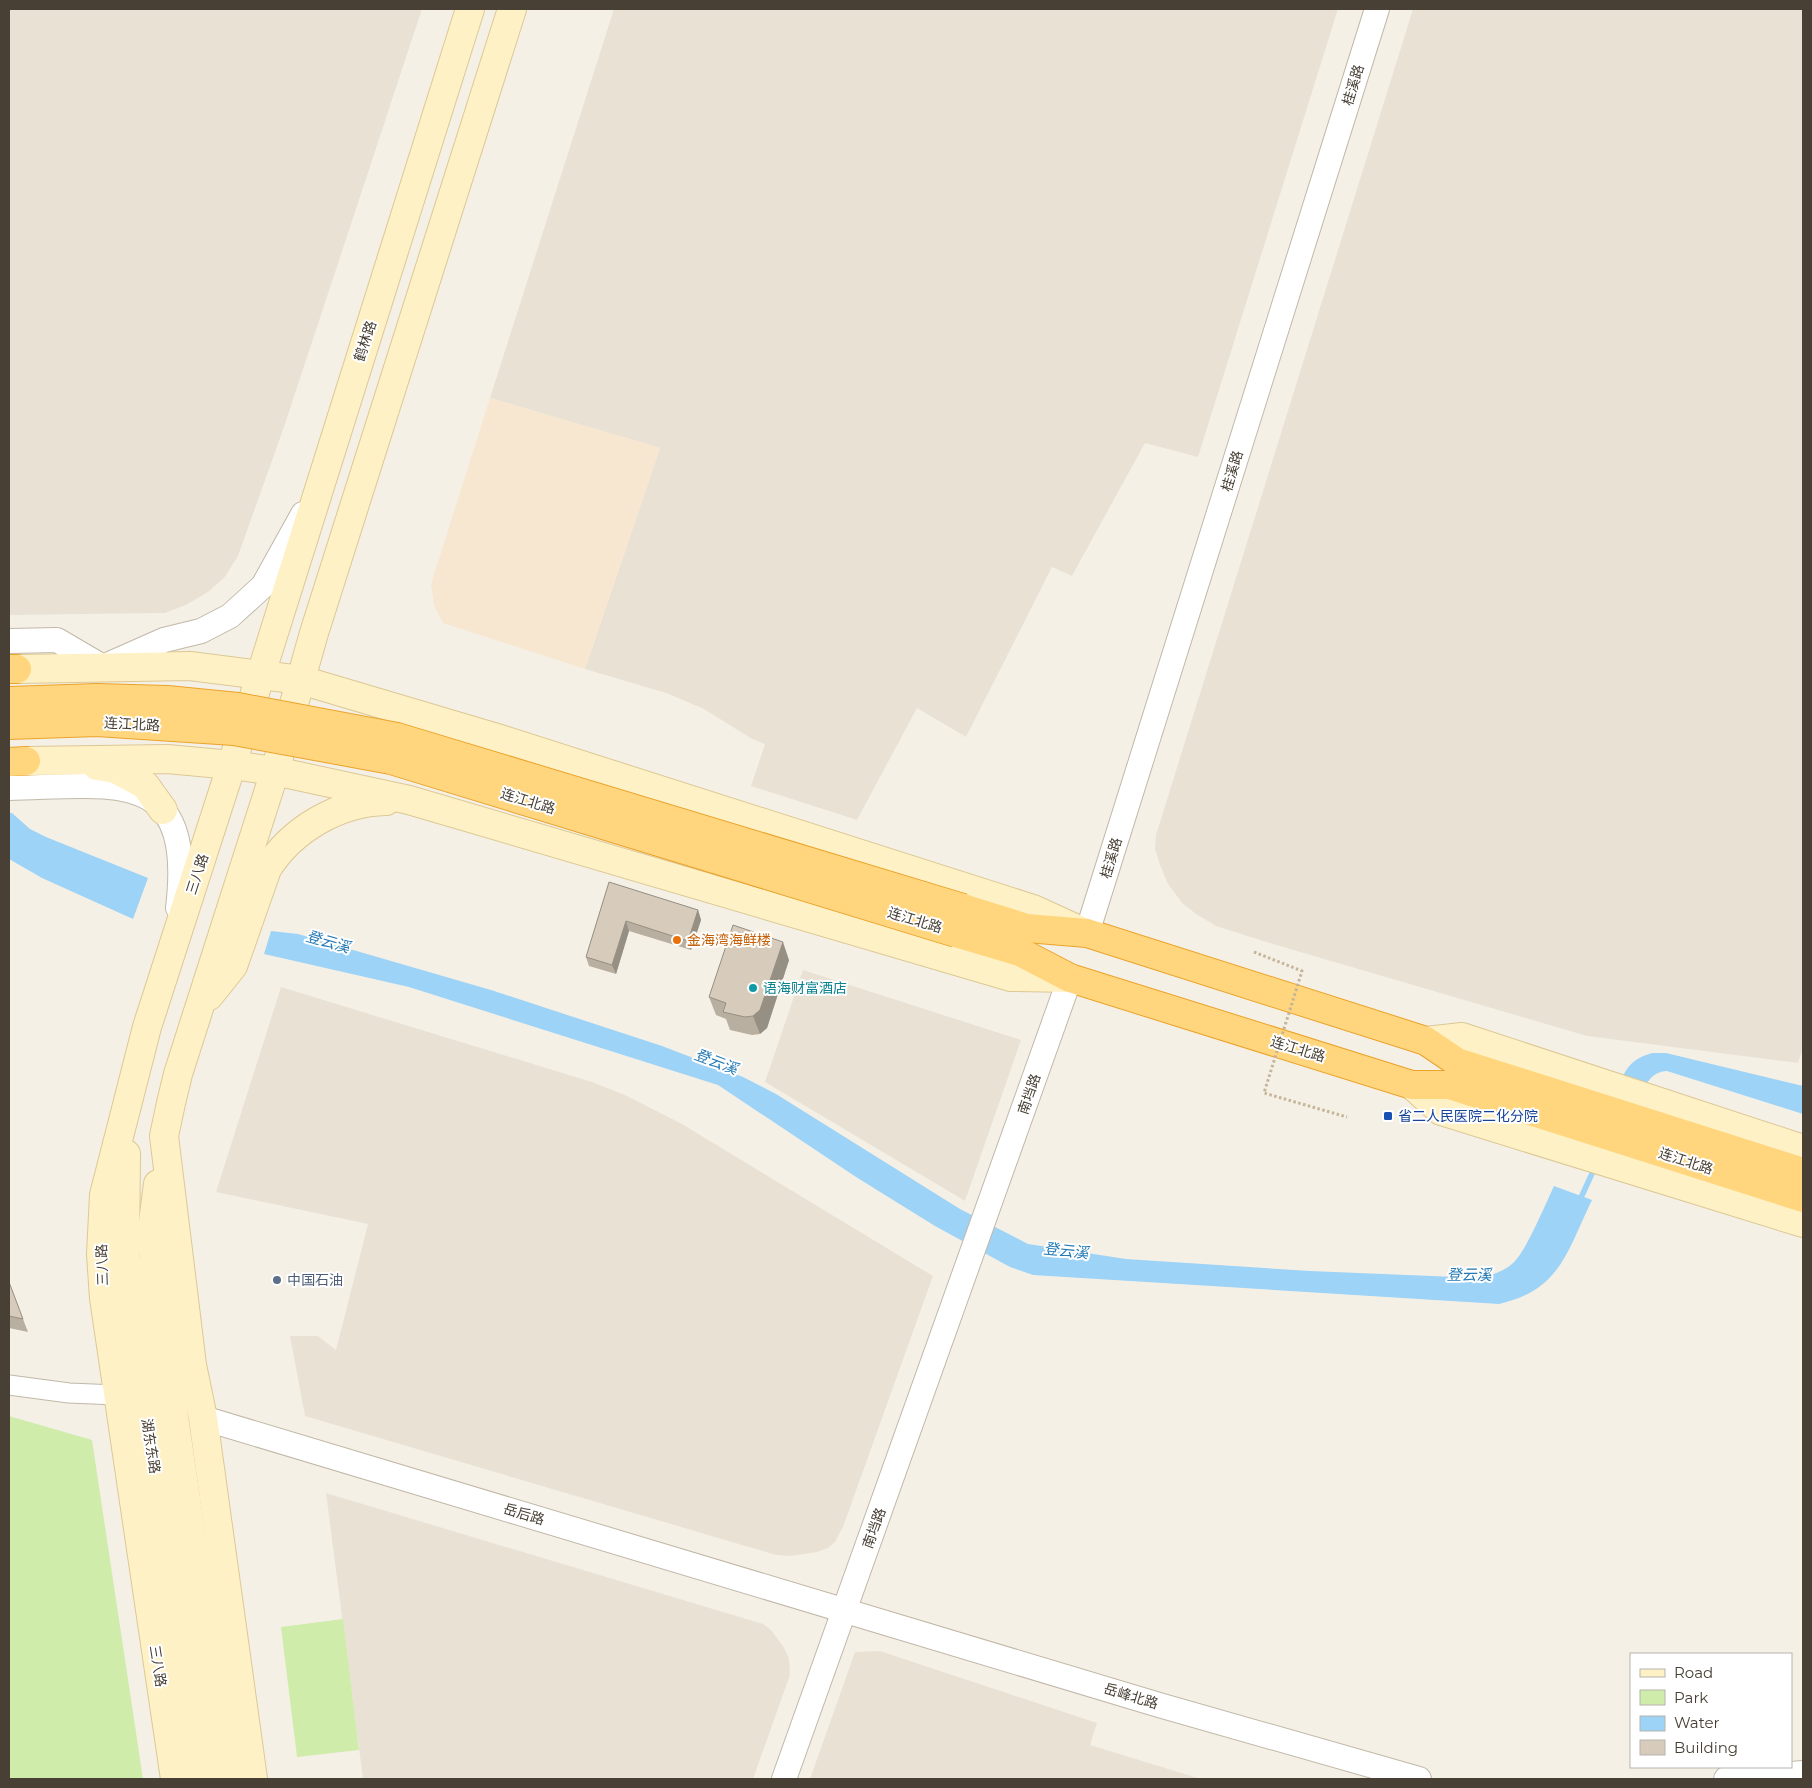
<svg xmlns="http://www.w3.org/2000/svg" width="1812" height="1788" viewBox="0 0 1812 1788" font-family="Montserrat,'Noto Sans SC',sans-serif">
  <rect width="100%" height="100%" fill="#f5f0e6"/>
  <g fill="#e9e2d4">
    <path d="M9,9h413l-138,418 -46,129 -14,22 -16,14 -22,13 -21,8 -156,2z"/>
    <path d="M614,9h724l-140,448 -53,-14 -73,133 -20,-9 -86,170 -49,-29 -60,112 -106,-34 14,-42 -13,-5 -48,-30 -38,-16 -81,-24 75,-221 -170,-50z"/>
    <path d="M1413,9h390v1039l-5,15 -211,-27 -314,-92 -57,-18 -20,-12 -14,-11 -14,-19 -8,-19 -5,-16 1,-14z"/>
    <path d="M803,970l218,70 -56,161 -200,-119z"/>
    <path d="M281,987l311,95 33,13 57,29 251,152 -90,251 -8,15 -7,6 -11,4 -26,4 -15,-1 -471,-139 -15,-80h28l18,14 32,-126 -152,-32z"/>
    <path d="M326,1493l437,131 8,6 12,16 6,12 1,17 -37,104h-390z"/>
    <path d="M880,1651l217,72 -7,22 111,34h-391l45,-127z"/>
  </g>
  <path fill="#f8e7d0" d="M490,398l170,50 -75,221 -142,-46 -9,-18 -3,-21z"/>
  <g fill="#cfecab">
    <path d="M9,1416l83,24 51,339h-134z"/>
    <path d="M343,1619l16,131 -62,7 -16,-130z"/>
  </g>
  <g fill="#9dd3f7">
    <path d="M9,813h3l18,16 16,8 102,41 -15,41 -91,-41 -33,-19z"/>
    <path d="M271,931l27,3 193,56 171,56 81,31 33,17 184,115 68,35 98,15 184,12 170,7c12,-3 22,-6 32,-14 14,-12 33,-59 42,-78l38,14c-25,51 -31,90 -93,104l-466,-29 -23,-8 -75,-41 -79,-49 -138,-92 -309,-98 -145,-33z"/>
    <path d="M1652,1053h14l137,33v28l-136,-43c-13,1 -17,7 -24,18l-25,-2c8,-19 13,-28 34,-34z"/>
  </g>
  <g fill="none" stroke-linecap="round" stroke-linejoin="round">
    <path stroke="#9dd3f7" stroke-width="5.5" d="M1579,1202l16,-35"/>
    <g stroke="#c1b8a8" stroke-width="21">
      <path id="minor" d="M9,1385l60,8 48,2"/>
    </g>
    <g stroke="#c1b8a8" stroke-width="26">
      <g id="tertiary">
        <path d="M9,641l48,-1 46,27 61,-27 37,-9 29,-15 33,-30 40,-72"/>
        <path d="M9,788c106,-2 186,-23 169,120"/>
        <path d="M1087,933l290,-924"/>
        <path d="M203,1418l956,287 260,74"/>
        <path d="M784,1779l286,-801"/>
        <path d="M1726,1779l77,-6"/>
      </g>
    </g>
    <g stroke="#dcc894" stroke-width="30">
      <g id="secondary">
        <path d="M17,669l173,-3 111,14 199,59 533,170 48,22"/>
        <path d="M26,761l141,-2 65,6 43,6 134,29 602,177 59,1"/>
        <path d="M97,766l18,3 30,16 18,25"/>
        <path d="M209,996l24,-30 34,-97c25,-40 72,-67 119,-68"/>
        <path d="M1426,1041l36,-4 341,112"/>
        <path d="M1412,1085l29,26 362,112"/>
        <path d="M126,1154l-1,99 8,68 69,458"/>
        <path d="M158,1184l-6,46 3,57 72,492"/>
        <path d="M175,1779l-71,-481 -3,-44 3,-59 43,-168 114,-353 209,-665"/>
        <path d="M253,1779l-50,-361 -11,-53 -28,-229 7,-33 7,-29 97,-303 39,-138 198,-624"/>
      </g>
    </g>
    <g stroke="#eba32a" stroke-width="30">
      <g id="trunk">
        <path d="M9,669h8"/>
        <path d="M9,762l17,-1"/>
        <path d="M963,908l64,20 60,5 339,108 31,21 346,110"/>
        <path d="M956,933l64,19 50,26 342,107h37l354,113"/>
      </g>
    </g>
    <use href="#minor" stroke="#fff" stroke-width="19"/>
    <use href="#tertiary" stroke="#fff" stroke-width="24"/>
    <use href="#secondary" stroke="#fff1c6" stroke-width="28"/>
    <use href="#trunk" stroke="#ffd67e" stroke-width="28"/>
    <g stroke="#eba32a" stroke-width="30" stroke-linecap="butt">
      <g id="trunk-bridge">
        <path d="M9,701l88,-3 70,2 71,7 159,30 566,171"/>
        <path d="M9,725l88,-3 137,9 157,29 565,173"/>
      </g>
    </g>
    <path stroke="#c4b498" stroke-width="3" stroke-dasharray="2.5 2.5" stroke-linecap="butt" d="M1254,952l48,19 -38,122 83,24"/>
    <use href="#trunk-bridge" stroke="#ffd67e" stroke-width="28"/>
  </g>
  <g fill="#b9afa1">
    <path d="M609,882l89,28 3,10 -10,30 -62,-19 -13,43 -27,-8 -3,-9z"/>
    <path d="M789,960l-22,68 -7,6 -8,1 -22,-5 -4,-11 -10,-4 -7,-18z"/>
    <path d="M9,1282l14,37 5,13 -19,-4z"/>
  </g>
  <g fill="#968f83">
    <path d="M698,910l3,10 -10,30 -3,-9z"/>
    <path d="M626,921l3,10 -13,43 -4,-9z"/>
    <path d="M783,942l6,18 -22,68 -7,6 -7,-18z"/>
  </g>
  <g fill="#d7ccbb" stroke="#968f83">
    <path d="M609,882l89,28 -10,31 -62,-20 -14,44 -26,-8z"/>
    <path d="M733,925l50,17 -23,68 -7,6 -8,1 -22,-5 3,-9 -17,-6z"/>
    <path d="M9,1282l14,37 -14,-3z"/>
  </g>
  <circle fill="#e8710a" stroke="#fff" stroke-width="2" cx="677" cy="940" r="5"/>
  <circle fill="#0f9aa8" stroke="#fff" stroke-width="2" cx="753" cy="988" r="5"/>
  <rect fill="#1a4fb4" stroke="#fff" stroke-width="2" x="1383" y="1111" width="10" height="10" rx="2.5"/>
  <circle fill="#5c6f8a" stroke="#fff" stroke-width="2" cx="277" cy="1280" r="5"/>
  <g text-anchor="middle" stroke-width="4" stroke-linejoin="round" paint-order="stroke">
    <g font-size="14" fill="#484035" stroke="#fff">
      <text transform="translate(1353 85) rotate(-73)" y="5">桂溪路</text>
      <text transform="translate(365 341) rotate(-72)" y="5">鹤林路</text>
      <text transform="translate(1232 471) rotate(-73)" y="5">桂溪路</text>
      <text transform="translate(132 724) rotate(3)" y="5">连江北路</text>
      <text transform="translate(528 801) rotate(17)" y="5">连江北路</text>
      <text transform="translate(1111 858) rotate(-73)" y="5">桂溪路</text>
      <text transform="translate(197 874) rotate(-72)" y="5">三八路</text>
      <text transform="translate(915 920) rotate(17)" y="5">连江北路</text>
      <text transform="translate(1298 1049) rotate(17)" y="5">连江北路</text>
      <text transform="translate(1029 1094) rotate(-71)" y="5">南垱路</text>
      <text transform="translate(1686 1161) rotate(18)" y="5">连江北路</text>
      <text transform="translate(102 1265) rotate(-92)" y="5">三八路</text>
      <text transform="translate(151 1446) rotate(81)" y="5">湖东东路</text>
      <text transform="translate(524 1514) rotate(17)" y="5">岳后路</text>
      <text transform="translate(874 1528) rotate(-70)" y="5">南垱路</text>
      <text transform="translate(158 1666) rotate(81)" y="5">三八路</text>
      <text transform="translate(1131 1696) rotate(17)" y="5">岳峰北路</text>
    </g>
    <g font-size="14" fill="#c56008" stroke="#fff" text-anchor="start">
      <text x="687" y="945">金海湾海鲜楼</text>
    </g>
    <g font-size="14" fill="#0d838f" stroke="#fff" text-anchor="start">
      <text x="763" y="993">语海财富酒店</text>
    </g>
    <g font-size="14" fill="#164399" stroke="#fff" text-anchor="start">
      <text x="1398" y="1121">省二人民医院二化分院</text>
    </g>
    <g font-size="14" fill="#4e5e75" stroke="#fff" text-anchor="start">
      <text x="287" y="1285">中国石油</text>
    </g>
    <g font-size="15" font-style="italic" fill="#2379b5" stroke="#fff">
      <text transform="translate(328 942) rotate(16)" y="5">登云溪</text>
      <text transform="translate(716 1062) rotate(21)" y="5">登云溪</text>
      <text transform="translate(1066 1251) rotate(6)" y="5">登云溪</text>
      <text x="1469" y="1280">登云溪</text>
    </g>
  </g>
  <rect width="1812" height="1788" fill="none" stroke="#484035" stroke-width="20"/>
  <rect x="1630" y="1653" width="162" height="115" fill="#ffffff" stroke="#b6b3ae"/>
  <rect x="1640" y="1669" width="25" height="8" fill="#fff1c6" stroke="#b6b3ae"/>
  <text x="1674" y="1678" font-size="15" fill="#484035">Road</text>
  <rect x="1640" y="1690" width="25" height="15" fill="#cfecab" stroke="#b6b3ae"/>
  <text x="1674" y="1703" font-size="15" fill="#484035">Park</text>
  <rect x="1640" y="1716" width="25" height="15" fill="#9dd3f7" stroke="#b6b3ae"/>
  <text x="1674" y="1728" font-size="15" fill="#484035">Water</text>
  <rect x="1640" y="1740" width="25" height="15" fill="#d7ccbb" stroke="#b6b3ae"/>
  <text x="1674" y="1753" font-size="15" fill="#484035">Building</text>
</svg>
